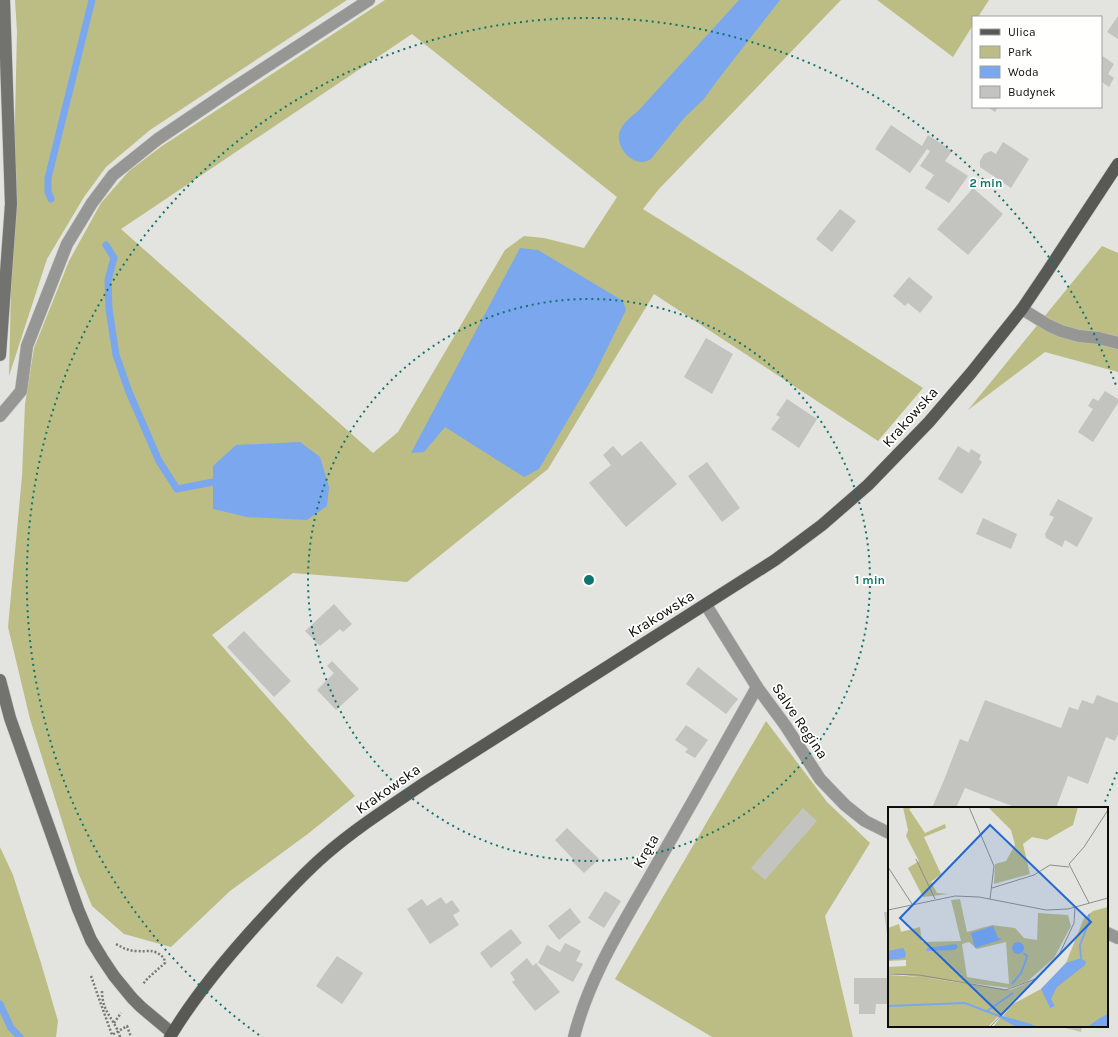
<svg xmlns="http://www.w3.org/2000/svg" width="1118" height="1037" viewBox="0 0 1118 1037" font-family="Karla,sans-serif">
  <rect width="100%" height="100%" fill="#e3e3df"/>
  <g fill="#bcbd84" fill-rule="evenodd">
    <path d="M15,0h332l-197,130 -44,37 -22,30 -37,62 -38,117 8,-344z"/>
    <path d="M385,0h456l-182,189 -16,20 102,64 178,115 -45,53 -224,-147 -106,175 -141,113 -114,-9 -81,62 143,161 -46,37 -79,58 -59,56 -47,-13 -32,-28 -14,-34 -48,-153 -22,-92 14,-151 3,-72 9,-56 35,-87 32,-58 28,-32 33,-25zM412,34l205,163 -33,51 -40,-10 -20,-2 -19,14 -107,182 -25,21 -252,-224z"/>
    <path d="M877,0h112l-11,17h-5v8l-20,32z"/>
    <path d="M1102,246l16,7v119l-73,-20 -77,58z"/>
    <path d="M766,721l61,81 43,41 -45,73 28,121h-141l-97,-58z"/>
    <path d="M0,847l13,28 28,88 17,58 -2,16h-56z"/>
  </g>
  <g fill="#7aa7ee">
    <path d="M739,0h41l-60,77 -17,23 -18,17 -34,42c-2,1 -6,3 -8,3 -14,0 -26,-15 -24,-28 2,-10 12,-17 20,-24z"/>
    <path d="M520,248l18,2 85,51 3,9 -33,67 -54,92 -15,8 -79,-50 -21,25 -13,1z"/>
    <path d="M300,442l20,15 9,30 -2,19 -20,14 -60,-3 -34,-8v-43l23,-21z"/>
  </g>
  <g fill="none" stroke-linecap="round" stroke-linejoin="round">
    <g stroke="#7aa7ee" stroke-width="7">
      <path d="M51,199l-3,-7v-14l44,-178"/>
      <path d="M106,245l8,13 -6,22 1,29 7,46 13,37 30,69 18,28 36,-7"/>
      <path d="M0,1004l11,24 9,9"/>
    </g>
  </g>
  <g fill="#c3c3bf">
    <path d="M1118,16v23l-11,-7z"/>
    <path d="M1101,55l13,9 -6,10 6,4 -5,9 -7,-5 -1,3z"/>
    <path d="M988,107h10l-3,5z"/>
    <path d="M891,125l31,21 6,-11 24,16 -7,10 23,15 -19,27 -24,-15 9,-13 -14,-9 10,-15 -3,-2 -17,24 -35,-24z"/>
    <path d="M1003,142l26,17 -18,29 -31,-21v-6l4,-7 7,-3 5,3z"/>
    <path d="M973,188l30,26 -35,41 -31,-26z"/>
    <path d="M840,209l16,12 -24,31 -16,-13z"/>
    <path d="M909,277l24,20 -13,16 -12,-10 -3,3 -12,-10z"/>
    <path d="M706,338l27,16 -21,40 -28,-17z"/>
    <path d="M1105,391l13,8v4l-25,39 -15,-10 15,-23 -5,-3 5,-8 5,3z"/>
    <path d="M787,399l30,20 -18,29 -28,-19 9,-12 -4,-2z"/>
    <path d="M641,441l36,43 -51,43 -37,-44 22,-18 -8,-10 10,-9 9,10z"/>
    <path d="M958,446l11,7 2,-4 10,6 -2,4 3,3 -20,32 -24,-15z"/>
    <path d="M707,462l33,46 -18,14 -34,-46z"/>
    <path d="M1058,499l35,19 -16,29 -12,-7 -3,7 -16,-9 -1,-4 9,-17 -5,-2z"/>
    <path d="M983,518l34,16 -6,15 -35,-15z"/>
    <path d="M334,604l18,20 -9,8 -3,-3 -20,17 -15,-15z"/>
    <path d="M244,631l47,50 -17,16 -47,-50z"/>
    <path d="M332,661l27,28 -23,21 -19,-20 17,-17 -7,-7z"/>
    <path d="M698,667l40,32 -12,15 -40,-30z"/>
    <path d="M1097,695l21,8v31l-3,7 -9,-4 -18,47 -20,-8 -12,32h-39l-52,-20 -9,20h-24l12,-28 16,-41 8,3 17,-42 76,28 8,-21 9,3 4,-10 11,4z"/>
    <path d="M686,725l22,15 -13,18 -10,-6 3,-3 -13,-9z"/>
    <path d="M803,808l14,13 -52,59 -14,-12z"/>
    <path d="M567,828l32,31 -15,14 -12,-12 2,-1 -19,-20z"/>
    <path d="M605,891l16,10 -17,27 -16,-10z"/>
    <path d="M441,897l5,7 6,-4 8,11 -7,4 6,10 -29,19 -23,-35 15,-10 5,7z"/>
    <path d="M570,908l11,14 -22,18 -11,-14z"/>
    <path d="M884,912h5v22h-2z"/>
    <path d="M511,929l11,14 -31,25 -11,-15z"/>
    <path d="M565,943l16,8 -5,10 7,3 -10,18 -35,-19 9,-18 13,7z"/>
    <path d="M337,956l26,17 -21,31 -26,-18z"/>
    <path d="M527,958l6,8 3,-3 24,29 -25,19 -23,-29 3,-2 -5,-7z"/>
    <path d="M854,978h35v26h-13l-1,10h-16v-10h-5z"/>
    <path d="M1057,1026h25l-1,6z"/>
  </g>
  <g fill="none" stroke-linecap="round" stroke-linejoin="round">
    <g stroke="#c1c1bd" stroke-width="13">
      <g id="lane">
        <path d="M1022,309l26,16 13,6 18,5 20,2 19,5"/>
        <path d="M0,416l21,-25 6,-45 40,-102 25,-41 21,-28 45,-36 74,-50 137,-89"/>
      </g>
    </g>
    <g stroke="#c1c1bd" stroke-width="13">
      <g id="street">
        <path d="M706,605l51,82 28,38 35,54 25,26 20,16 24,12"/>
        <path d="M1107,933l11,5"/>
        <path d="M574,1037c15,-60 49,-113 79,-166 35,-61 70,-123 104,-184"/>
      </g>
    </g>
    <g stroke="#c1c1bd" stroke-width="13">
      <g id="secondary">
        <path d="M0,355l11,-151 -7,-204"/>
        <path d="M0,680l10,38 68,191 13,31 11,18 12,18 18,22 9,9 31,26"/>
      </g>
    </g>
    <g stroke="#c1c1bd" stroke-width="13">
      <path id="primary" d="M170,1037c25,-42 58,-81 91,-117 20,-22 41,-45 64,-65 31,-27 67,-50 101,-73l349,-222 47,-35 46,-40 61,-63 42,-49 51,-64 25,-37 71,-108"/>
    </g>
    <g stroke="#787875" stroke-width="2.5" stroke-dasharray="2 2" stroke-linecap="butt">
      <path d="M116,944c7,4 13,7 21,7 13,1 16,-3 27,7l1,5 -17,15 -5,6"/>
      <path d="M91,976l21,59 15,-9 4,11"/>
      <path d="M102,991c0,22 13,28 18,46"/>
      <path d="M114,1023l7,-10"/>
    </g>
    <use href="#lane" stroke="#969694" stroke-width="12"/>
    <use href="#street" stroke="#969694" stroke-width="12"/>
    <use href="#secondary" stroke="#72726f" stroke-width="12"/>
    <use href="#primary" stroke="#585855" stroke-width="12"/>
  </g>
  <g fill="none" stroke="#0f766e" stroke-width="2" stroke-dasharray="2 4">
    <circle cx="589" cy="580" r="281"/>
    <path d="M1117 772A562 562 0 0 1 1104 804M259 1035A562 562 0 1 1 1117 388"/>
  </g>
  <g text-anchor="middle" stroke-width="3.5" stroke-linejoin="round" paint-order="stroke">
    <g font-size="15" fill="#0d0d0b" stroke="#fffffe">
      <text transform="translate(910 417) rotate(-48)" y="5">Krakowska</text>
      <text transform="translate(661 614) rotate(-32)" y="5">Krakowska</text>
      <text transform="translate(800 721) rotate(56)" y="5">Salve Regina</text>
      <text transform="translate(388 789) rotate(-35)" y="5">Krakowska</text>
      <text transform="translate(646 851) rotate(-60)" y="5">Kręta</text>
    </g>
  </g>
  <g transform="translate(888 807)">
    <rect width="220" height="220" fill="#e3e3df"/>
    <path d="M15,0h12l-6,2 16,24 20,-9 1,4 -22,9 17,37 -10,8 6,11 12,1 -26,3 -15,-29 11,-7 -13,-25 2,-6zM100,0h90l-5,18 -26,15 -15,-3 -9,7 7,30 -36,10 1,-20 11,-3 9,-16 -4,-15zM72,92l7,33 25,-7 23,3 9,10 13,2 1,-27 30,2 3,11 -17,32 -26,23 -19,7 -121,-15v-6l18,-1v-6l-18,1v-33l11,-4 2,8 19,-5 2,15 39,-1 -10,-41zM81,135l8,7 29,-7 3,42 -42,-7 -5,-33zM220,100v107l-21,13h-51l-33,-11 10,-12 28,-15 25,-26 18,-45 9,-7zM0,168l33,2 89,13 22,-9 -44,46h-100zM112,211l23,9h-30z" fill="#bcbd84" fill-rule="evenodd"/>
    <path d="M105,119l5,12 5,1 -28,9 -4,-15zM124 141a6 6 0 1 1 12 0a6 6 0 1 1-12 0ZM68,137l2,3 -3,3 -29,1 1,-3zM15,141l3,5 -1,5 -17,2v-9zM193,151l5,4 -1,3 -28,22 -6,12 4,7 -5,2 -9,-19 25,-26zM220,207v13h-21l13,-9zM115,209l28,8 5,3 -21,-1 -15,-8z" fill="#7aa7ee"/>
    <path fill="none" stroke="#7aa7ee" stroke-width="2" d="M193,151l-1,-13 9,-23v-8M124,177l9,-11 5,-13 1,-4 -4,-3M0,199l77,-3 39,15M99,204l26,-18"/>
    <path fill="none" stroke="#8d8d8a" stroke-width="1" d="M81,0l25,59 -4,33M28,52l19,40M0,60l24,37M104,81l42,-13 16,-10 19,2M201,96l-20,-39 15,-17 24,-37M0,103l67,-14 24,1 67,13 22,-1 40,-11M0,167l31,1 87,15 32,-12M102,220l69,-72 15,-32 1,-16"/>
    <path fill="#2268d4" fill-opacity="0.15" stroke="#2268d4" stroke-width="2" d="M102,18l101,97 -90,93 -101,-97z"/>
    <rect width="220" height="220" fill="none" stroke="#0d0d0b" stroke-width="2"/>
  </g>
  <circle cx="589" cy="580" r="6" fill="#0f766e" stroke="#fffffe" stroke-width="2"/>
  <g font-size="12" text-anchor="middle" font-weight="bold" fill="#0f766e" stroke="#fffffe" stroke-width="3.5" stroke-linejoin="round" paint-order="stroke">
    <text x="986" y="187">2 min</text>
    <text x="870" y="584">1 min</text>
  </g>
  <rect x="972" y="16" width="130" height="92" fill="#fffffe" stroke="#9e9e9d"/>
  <rect x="980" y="29" width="20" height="6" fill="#585855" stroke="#9e9e9d"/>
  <text x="1008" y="36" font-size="12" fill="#0d0d0b">Ulica</text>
  <rect x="980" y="46" width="20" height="12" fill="#bcbd84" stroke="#9e9e9d"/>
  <text x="1008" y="56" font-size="12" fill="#0d0d0b">Park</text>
  <rect x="980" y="66" width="20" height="12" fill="#7aa7ee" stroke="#9e9e9d"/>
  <text x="1008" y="76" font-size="12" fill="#0d0d0b">Woda</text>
  <rect x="980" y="86" width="20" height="12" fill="#c3c3bf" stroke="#9e9e9d"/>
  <text x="1008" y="96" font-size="12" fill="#0d0d0b">Budynek</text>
</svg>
